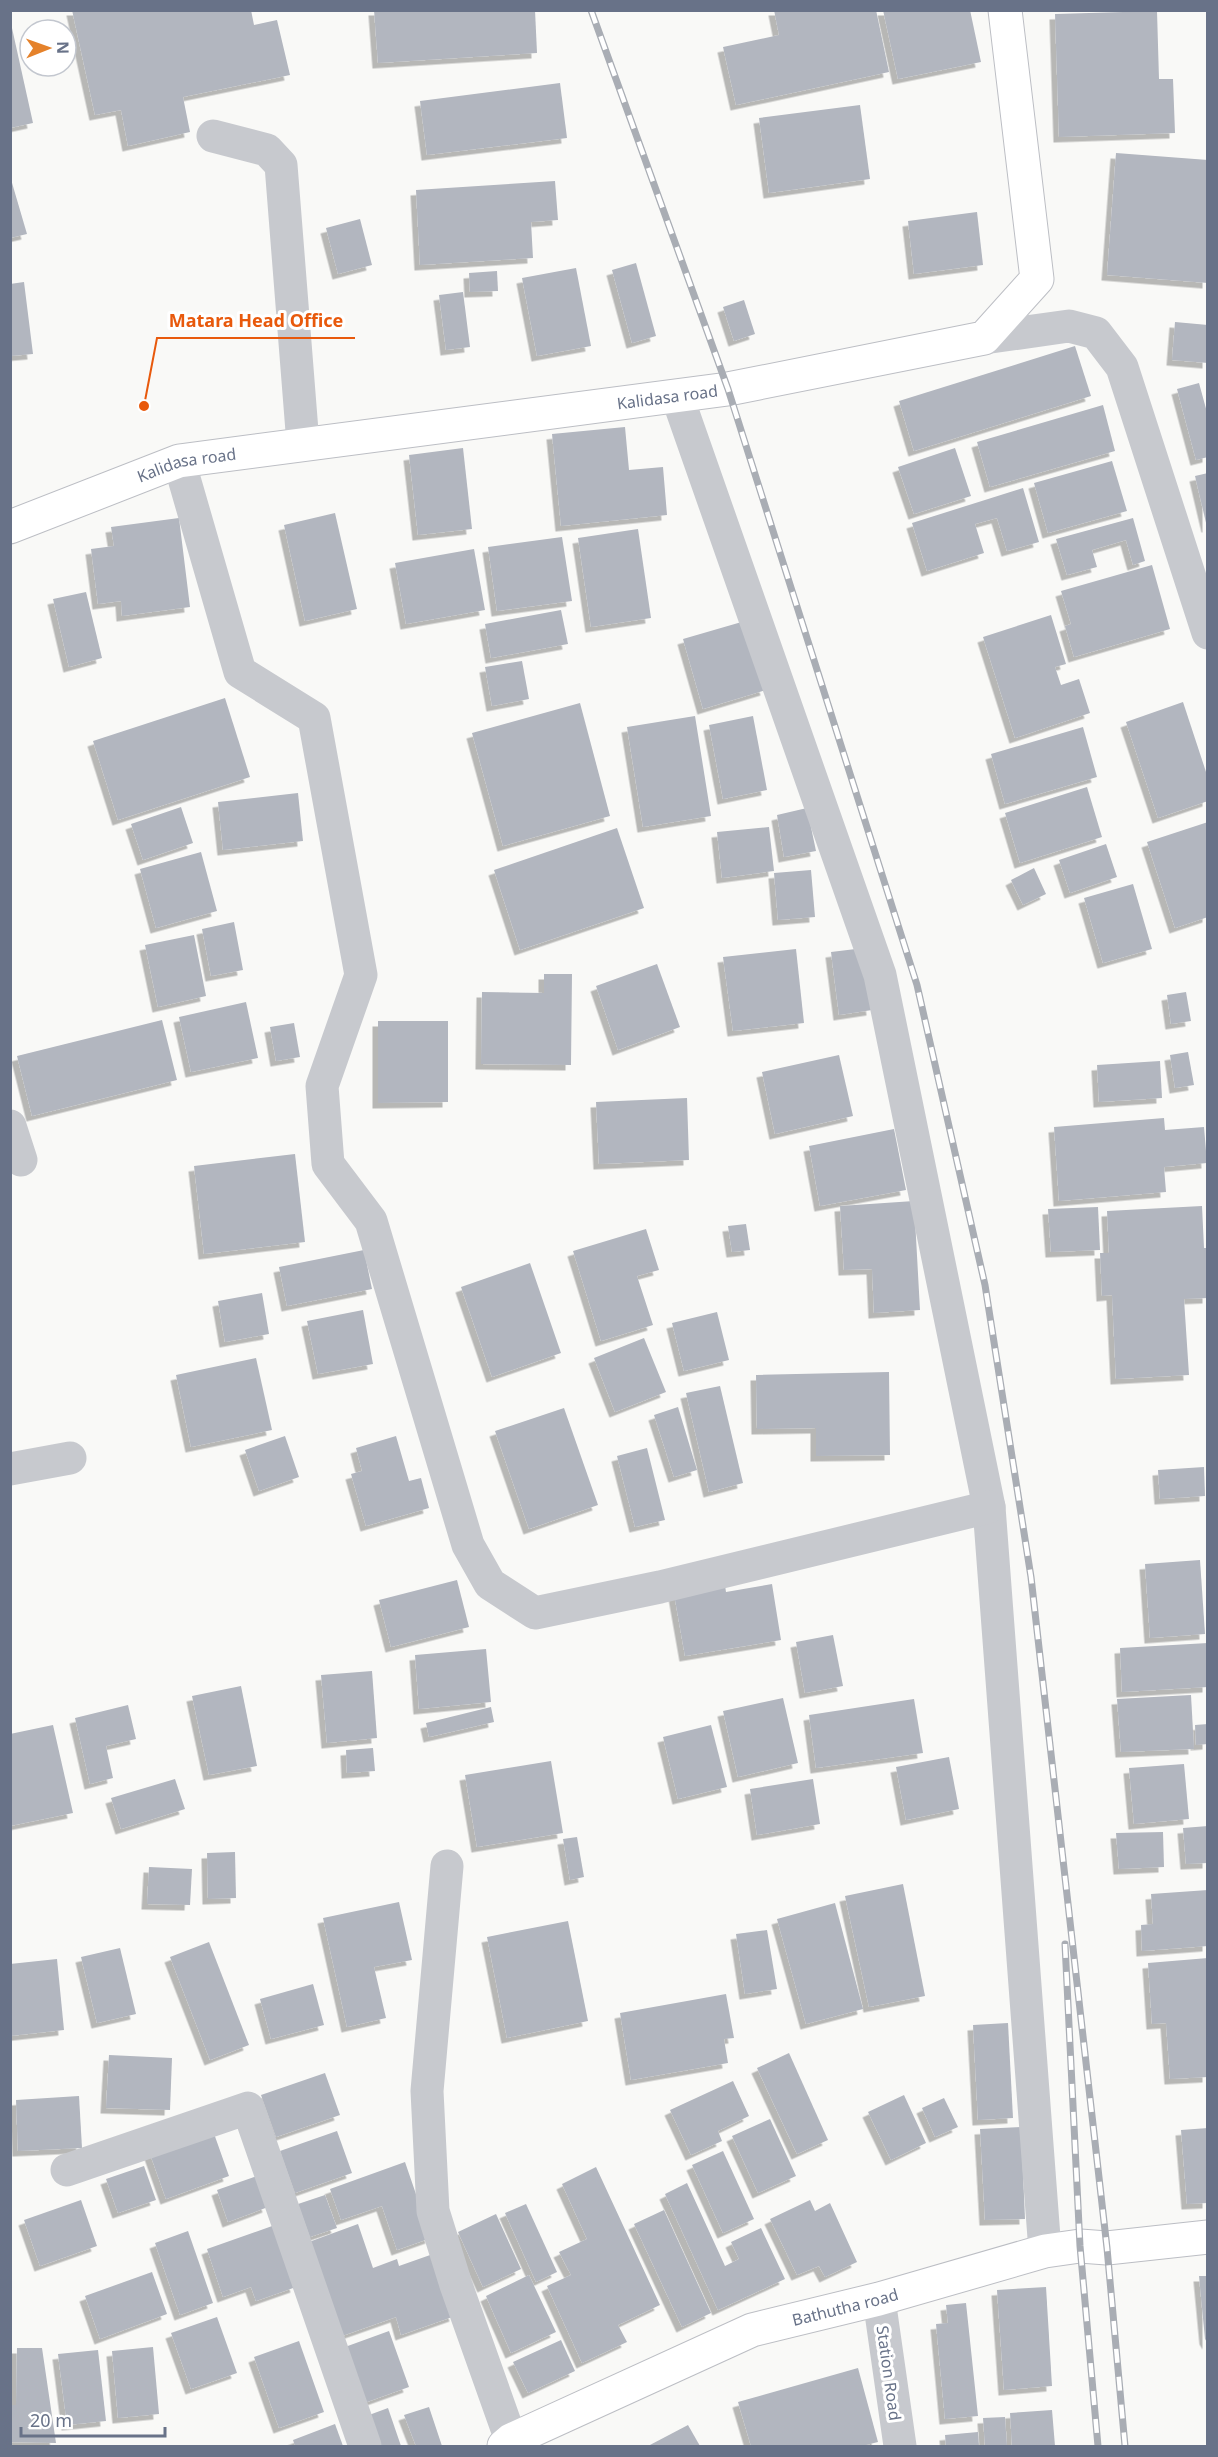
<svg xmlns="http://www.w3.org/2000/svg" width="1218" height="2457" viewBox="0 0 1218 2457" font-family="'Noto Sans',sans-serif">
  <defs>
    <filter id="shadow"><feDropShadow dx="-5.5" dy="5.5" stdDeviation="0" flood-color="#0004"/></filter>
  </defs>
  <rect width="100%" height="100%" fill="#f9f9f7"/>
  <g fill="#b2b6bf" filter="url(#shadow)">
    <path d="M72,10h179l3,15 23,-5 13,55 -107,22 7,35 -62,14 -7,-36 -26,5z"/>
    <path d="M374,10h161l2,43 -159,10z"/>
    <path d="M774,10h102l13,62 -153,33 -13,-58 56,-12z"/>
    <path d="M883,10h87l11,52 -83,17z"/>
    <path d="M1157,11l2,68h14l2,54 -116,4 -4,-123z"/>
    <path d="M10,19l23,104 -23,5z"/>
    <path d="M560,83l7,55 -140,17 -7,-54z"/>
    <path d="M860,105l10,74 -101,14 -10,-75z"/>
    <path d="M1116,153l92,7v123l-101,-8z"/>
    <path d="M10,176l17,58 -17,4z"/>
    <path d="M555,181l3,39 -27,2 2,36 -113,7 -4,-75z"/>
    <path d="M977,212l6,53 -69,9 -6,-53z"/>
    <path d="M360,219l12,46 -34,9 -12,-46z"/>
    <path d="M636,263l20,73 -24,7 -20,-73z"/>
    <path d="M576,268l15,78 -54,10 -15,-78z"/>
    <path d="M497,271l1,20 -28,1 -1,-19z"/>
    <path d="M24,282l9,72 -23,2v-72z"/>
    <path d="M463,292l7,55 -24,3 -7,-55z"/>
    <path d="M744,300l11,34 -21,7 -11,-34z"/>
    <path d="M1175,322l33,3v38l-36,-3z"/>
    <path d="M1075,346l16,50 -177,55 -15,-50z"/>
    <path d="M1199,383l9,33v41l-12,3 -19,-71z"/>
    <path d="M1103,405l12,46 -125,36 -13,-45z"/>
    <path d="M625,427l4,43 34,-3 4,48 -106,11 -9,-92z"/>
    <path d="M463,448l9,81 -54,6 -9,-80z"/>
    <path d="M955,448l16,48 -57,18 -16,-47z"/>
    <path d="M1112,461l15,50 -79,22 -14,-50z"/>
    <path d="M1208,473v54h-1l-12,-51z"/>
    <path d="M1023,488l16,54 -32,9 -10,-33 -22,6 9,29 -57,18 -15,-48z"/>
    <path d="M335,513l22,96 -52,12 -21,-96z"/>
    <path d="M179,518l11,89 -68,9 -1,-15 -23,3 -7,-55 23,-3 -3,-19z"/>
    <path d="M1133,518l12,43 -12,4 -7,-25 -34,10 5,17 -30,8 -11,-36z"/>
    <path d="M638,529l13,89 -60,9 -13,-89z"/>
    <path d="M562,537l10,64 -75,10 -9,-64z"/>
    <path d="M474,549l11,61 -79,14 -11,-61z"/>
    <path d="M1152,565l18,64 -96,28 -9,-31 6,-2 -10,-33z"/>
    <path d="M86,592l16,66 -33,9 -16,-68z"/>
    <path d="M561,610l7,34 -77,14 -6,-34z"/>
    <path d="M1051,615l15,49 -11,3 6,18 18,-6 11,34 -75,25 -32,-101z"/>
    <path d="M745,621l21,69 -63,19 -20,-70z"/>
    <path d="M522,661l7,38 -37,7 -7,-39z"/>
    <path d="M225,698l25,79 -132,43 -25,-79z"/>
    <path d="M1183,702l25,76v23l-50,17 -32,-96z"/>
    <path d="M580,703l30,113 -107,30 -31,-113z"/>
    <path d="M695,716l16,100 -68,11 -16,-100z"/>
    <path d="M753,716l14,74 -44,9 -14,-74z"/>
    <path d="M1083,727l14,50 -92,27 -14,-50z"/>
    <path d="M1087,787l15,50 -82,26 -15,-50z"/>
    <path d="M298,793l5,48 -80,9 -5,-48z"/>
    <path d="M181,807l12,36 -50,17 -12,-36z"/>
    <path d="M807,808l9,43 -32,6 -7,-42z"/>
    <path d="M1208,822v95l-33,11 -28,-86z"/>
    <path d="M769,827l5,44 -52,7 -5,-46z"/>
    <path d="M617,828l27,80 -124,42 -26,-80z"/>
    <path d="M1106,844l11,33 -47,16 -11,-33z"/>
    <path d="M201,852l16,59 -61,17 -16,-59z"/>
    <path d="M1034,868l12,26 -23,11 -12,-25z"/>
    <path d="M811,870l4,47 -37,3 -4,-47z"/>
    <path d="M1133,884l19,65 -49,14 -19,-65z"/>
    <path d="M234,922l9,48 -32,6 -9,-47z"/>
    <path d="M194,935l12,61 -48,11 -13,-62z"/>
    <path d="M864,948l8,62 -33,5 -8,-63z"/>
    <path d="M796,949l8,74 -71,8 -10,-74z"/>
    <path d="M657,964l23,63 -62,23 -22,-64z"/>
    <path d="M544,974h28l-1,91 -90,-1 1,-72 62,1z"/>
    <path d="M1186,992l5,29 -20,3 -4,-29z"/>
    <path d="M246,1002l12,56 -67,14 -12,-55z"/>
    <path d="M162,1020l15,60 -145,36 -15,-60z"/>
    <path d="M378,1021h70v81l-70,1z"/>
    <path d="M294,1023l6,34 -24,4 -6,-34z"/>
    <path d="M1188,1052l6,33 -19,3 -5,-33z"/>
    <path d="M839,1055l14,61 -78,18 -13,-62z"/>
    <path d="M1160,1061l2,37 -63,4 -2,-37z"/>
    <path d="M687,1098l2,62 -90,4 -3,-62z"/>
    <path d="M1164,1118l1,12 39,-3 3,36 -43,4 2,25 -107,9 -5,-74z"/>
    <path d="M894,1129l12,61 -86,16 -11,-60z"/>
    <path d="M295,1154l10,88 -101,12 -10,-88z"/>
    <path d="M914,1201l6,109 -46,3 -2,-44 -28,1 -4,-64z"/>
    <path d="M1202,1206l2,42h4v50l-24,1 5,76 -73,4 -4,-84 -10,1 -2,-43h9l-2,-42z"/>
    <path d="M1098,1207l2,43 -49,2 -3,-43z"/>
    <path d="M746,1224l4,26 -18,2 -4,-26z"/>
    <path d="M646,1229l13,41 -22,6 16,49 -52,16 -28,-90z"/>
    <path d="M364,1250l8,39 -85,17 -8,-39z"/>
    <path d="M530,1263l31,90 -69,24 -31,-90z"/>
    <path d="M262,1293l7,41 -44,8 -7,-41z"/>
    <path d="M363,1310l10,54 -55,10 -11,-53z"/>
    <path d="M717,1312l12,48 -45,11 -12,-48z"/>
    <path d="M644,1338l22,54 -51,20 -21,-54z"/>
    <path d="M256,1358l16,72 -81,17 -15,-72z"/>
    <path d="M889,1372l1,83 -74,1v-28l-59,1 -1,-54z"/>
    <path d="M720,1386l23,97 -34,9 -23,-99z"/>
    <path d="M678,1407l19,63 -23,7 -20,-62z"/>
    <path d="M564,1408l34,97 -69,24 -34,-98z"/>
    <path d="M285,1436l14,41 -40,14 -14,-41z"/>
    <path d="M396,1436l13,45 12,-3 8,30 -63,18 -15,-52 11,-3 -6,-23z"/>
    <path d="M647,1448l18,72 -30,7 -18,-71z"/>
    <path d="M1204,1467l1,29 -45,3 -2,-29z"/>
    <path d="M1200,1560l5,74 -55,4 -5,-74z"/>
    <path d="M724,1579l2,13 46,-8 9,56 -96,16 -12,-68z"/>
    <path d="M457,1580l12,47 -78,20 -12,-47z"/>
    <path d="M833,1635l10,51 -38,7 -9,-51z"/>
    <path d="M1208,1643v44l-86,5 -2,-44z"/>
    <path d="M486,1649l5,53 -72,7 -4,-54z"/>
    <path d="M372,1671l5,67 -50,5 -6,-68z"/>
    <path d="M241,1686l16,80 -48,9 -17,-79z"/>
    <path d="M1191,1695l3,54 -73,3 -4,-53z"/>
    <path d="M783,1698l15,65 -60,14 -15,-66z"/>
    <path d="M914,1699l9,54 -107,15 -7,-53z"/>
    <path d="M128,1705l8,34 -30,7 7,32 -23,6 -15,-66z"/>
    <path d="M491,1707l3,15 -65,15 -3,-14z"/>
    <path d="M1208,1724v20l-12,1 -1,-20z"/>
    <path d="M53,1725l20,88 -63,13v-92z"/>
    <path d="M711,1725l16,62 -49,12 -15,-62z"/>
    <path d="M373,1748l2,23 -28,2 -1,-23z"/>
    <path d="M949,1757l10,52 -53,11 -10,-53z"/>
    <path d="M551,1761l12,72 -86,14 -12,-72z"/>
    <path d="M1184,1764l5,55 -55,5 -5,-56z"/>
    <path d="M175,1779l10,30 -64,20 -10,-31z"/>
    <path d="M813,1779l7,45 -63,11 -7,-46z"/>
    <path d="M1208,1826v37l-22,1 -3,-36z"/>
    <path d="M1163,1832l1,35 -45,2 -3,-36z"/>
    <path d="M577,1837l7,40 -14,3 -7,-41z"/>
    <path d="M235,1852l1,46 -28,1 -1,-46z"/>
    <path d="M149,1867l43,2 -2,36 -43,-1z"/>
    <path d="M903,1884l22,112 -56,11 -24,-111z"/>
    <path d="M1208,1890v56l-66,5 -1,-26 12,-1 -2,-30z"/>
    <path d="M399,1902l13,58 -38,7 12,51 -39,9 -24,-109z"/>
    <path d="M835,1903l28,106 -57,15 -29,-105z"/>
    <path d="M568,1921l20,100 -81,17 -20,-101z"/>
    <path d="M767,1930l10,59 -32,5 -9,-60z"/>
    <path d="M209,1942l40,103 -39,15 -40,-103z"/>
    <path d="M120,1948l16,66 -39,9 -16,-66z"/>
    <path d="M1208,1958v119l-38,2 -4,-56 -14,1 -4,-61z"/>
    <path d="M57,1959l7,71 -54,6v-72z"/>
    <path d="M313,1984l11,41 -53,14 -11,-40z"/>
    <path d="M726,1994l8,44 -10,1 4,24 -97,17 -11,-67z"/>
    <path d="M1008,2023l5,95 -35,2 -5,-95z"/>
    <path d="M789,2053l39,87 -31,14 -40,-86z"/>
    <path d="M109,2055l63,3 -2,52 -64,-2z"/>
    <path d="M325,2073l15,42 -64,22 -15,-42z"/>
    <path d="M733,2081l16,35 -31,15 4,10 -31,14 -21,-45z"/>
    <path d="M904,2095l22,48 -35,17 -23,-48z"/>
    <path d="M79,2096l3,52 -64,3 -2,-51z"/>
    <path d="M944,2098l14,29 -23,10 -13,-29z"/>
    <path d="M770,2119l26,57 -38,17 -26,-57z"/>
    <path d="M1021,2127l4,92 -40,1 -5,-91z"/>
    <path d="M212,2128l17,48 -63,23 -17,-48z"/>
    <path d="M1208,2128v75l-21,1 -6,-74z"/>
    <path d="M337,2131l15,42 -57,20 -15,-42z"/>
    <path d="M723,2151l31,68 -31,14 -31,-68z"/>
    <path d="M405,2162l26,76 -34,12 -15,-44 -41,14 -11,-31z"/>
    <path d="M144,2166l12,34 -38,13 -12,-34z"/>
    <path d="M596,2167l64,138 -42,20 9,17 -45,21 -35,-77 24,-11 -12,-23 28,-13 -25,-55z"/>
    <path d="M257,2176l11,31 -40,15 -11,-32z"/>
    <path d="M687,2183l38,83 14,-7 -8,-17 30,-14 24,51 -67,31 -53,-116z"/>
    <path d="M325,2195l12,33 -27,9 -12,-33z"/>
    <path d="M81,2200l16,46 -57,20 -16,-46z"/>
    <path d="M810,2200l5,11 15,-8 27,59 -32,15 -6,-11 -22,9 -27,-56z"/>
    <path d="M526,2204l31,68 -21,10 -31,-69z"/>
    <path d="M664,2210l47,103 -29,14 -48,-103z"/>
    <path d="M496,2214l25,55 -38,18 -25,-55z"/>
    <path d="M358,2224l15,44 24,-9 2,7 34,-12 22,62 -54,19 -5,-18 -54,19 -33,-94z"/>
    <path d="M275,2225l21,62 -40,14 -5,-14 -28,10 -16,-48z"/>
    <path d="M188,2231l25,72 -33,12 -25,-72z"/>
    <path d="M152,2272l15,42 -67,25 -15,-43z"/>
    <path d="M529,2275l27,57 -45,21 -25,-57z"/>
    <path d="M1199,2276h9v68l-3,-5z"/>
    <path d="M1046,2287l6,99 -48,4 -7,-100z"/>
    <path d="M966,2303l12,113 -33,3 -9,-95 12,-1 -2,-18z"/>
    <path d="M217,2317l20,56 -46,16 -20,-56z"/>
    <path d="M389,2331l20,56 -45,16 -19,-56z"/>
    <path d="M561,2340l14,31 -47,22 -15,-31z"/>
    <path d="M299,2341l25,71 -45,16 -25,-71z"/>
    <path d="M153,2347l6,67 -41,4 -6,-67z"/>
    <path d="M17,2348h25l14,95 -46,-1v-37h6z"/>
    <path d="M98,2350l8,71 -39,4 -9,-71z"/>
    <path d="M858,2368l20,74 -16,4h-111l-13,-44z"/>
    <path d="M429,2407l13,39h-26l-12,-31z"/>
    <path d="M388,2408l13,38h-29l-11,-28z"/>
    <path d="M1052,2410l3,36h-43l-2,-33z"/>
    <path d="M1005,2417l2,29h-22l-2,-28z"/>
    <path d="M335,2424l8,22h-48l-2,-6z"/>
    <path d="M688,2425l12,21h-52z"/>
    <path d="M978,2432l1,14h-33l-1,-11z"/>
  </g>
  <g fill="none" stroke-linecap="round" stroke-linejoin="round">
    <g stroke="#bcbec4" stroke-width="35">
      <g id="secondary">
        <path id="s1" d="M10,527l169,-66 549,-72 256,-51 53,-59 -32,-269"/>
        <path id="s2" d="M504,2446l7,-6 241,-110 127,-31 166,-48 35,-5 27,2 101,-11"/>
      </g>
    </g>
    <g stroke="#c7c9ce" stroke-width="33">
      <path d="M213,136l54,14 14,15 22,279"/>
      <path d="M984,338l85,-12 27,7 26,34 86,266"/>
      <path d="M677,396l203,579 109,532 56,744"/>
      <path d="M179,461l61,211 74,46 47,257 -39,111 6,78 43,57 97,324 22,39 45,29 125,-26 329,-80"/>
      <path d="M10,1126l11,34"/>
      <path d="M10,1469l60,-11"/>
      <path d="M447,1866l-20,225 6,120 23,74 55,155"/>
      <path d="M67,2170l181,-62 117,338"/>
      <path d="M879,2299l21,147"/>
    </g>
    <use href="#secondary" stroke="#fff" stroke-width="33"/>
    <g stroke="#a9adb4" stroke-width="7">
      <g id="rail">
        <path d="M591,10l137,379 189,596 68,300 46,292 76,671 18,198"/>
        <path d="M1065,1944l15,302 18,200"/>
      </g>
    </g>
    <use href="#rail" stroke="#fff" stroke-width="4.5" stroke-dasharray="14" stroke-linecap="butt"/>
  </g>
  <g text-anchor="middle" stroke-width="6" stroke-linejoin="round" paint-order="stroke">
    <g font-size="16" fill="#687288" stroke="#fff">
      <text dy="6" stroke="none"><textPath href="#s1" startOffset="674">Kalidasa road</textPath></text>
      <text dy="6" stroke="none"><textPath href="#s1" startOffset="188">Kalidasa road</textPath></text>
      <text dy="6" stroke="none"><textPath href="#s2" startOffset="370">Bathutha road</textPath></text>
      <text transform="translate(889 2373) rotate(82)" y="6">Station Road</text>
    </g>
  </g>
  <path fill="none" stroke="#e8590c" stroke-width="2" d="M144 406L157 338H355"/>
  <circle fill="#e8590c" stroke="#fff" stroke-width="2" cx="144" cy="406" r="6"/>
  <g font-size="18" text-anchor="middle" font-weight="bold" fill="#e8590c" stroke="#fff" stroke-width="6" stroke-linejoin="round" paint-order="stroke">
    <text x="256" y="327">Matara Head Office</text>
  </g>
  <rect width="1218" height="2457" fill="none" stroke="#687288" stroke-width="24"/>
  <g transform="translate(48 48) rotate(89)"><circle r="28" fill="#ffffff" stroke="#c3c7cf" stroke-width="1.5"/>
  <path d="M0-4.5L10 22L0 15L-10 22Z" fill="#e5822b"/>
  <text y="-9" font-size="16" font-weight="bold" text-anchor="middle" fill="#687288">N</text>
  </g>
  <path d="M21 2427v9h144v-9" fill="none" stroke="#687288" stroke-width="3"/>
  <text x="30" y="2427" font-size="18" fill="#687288" stroke="#ffffff" stroke-width="4.5" paint-order="stroke">20 m</text>
</svg>
